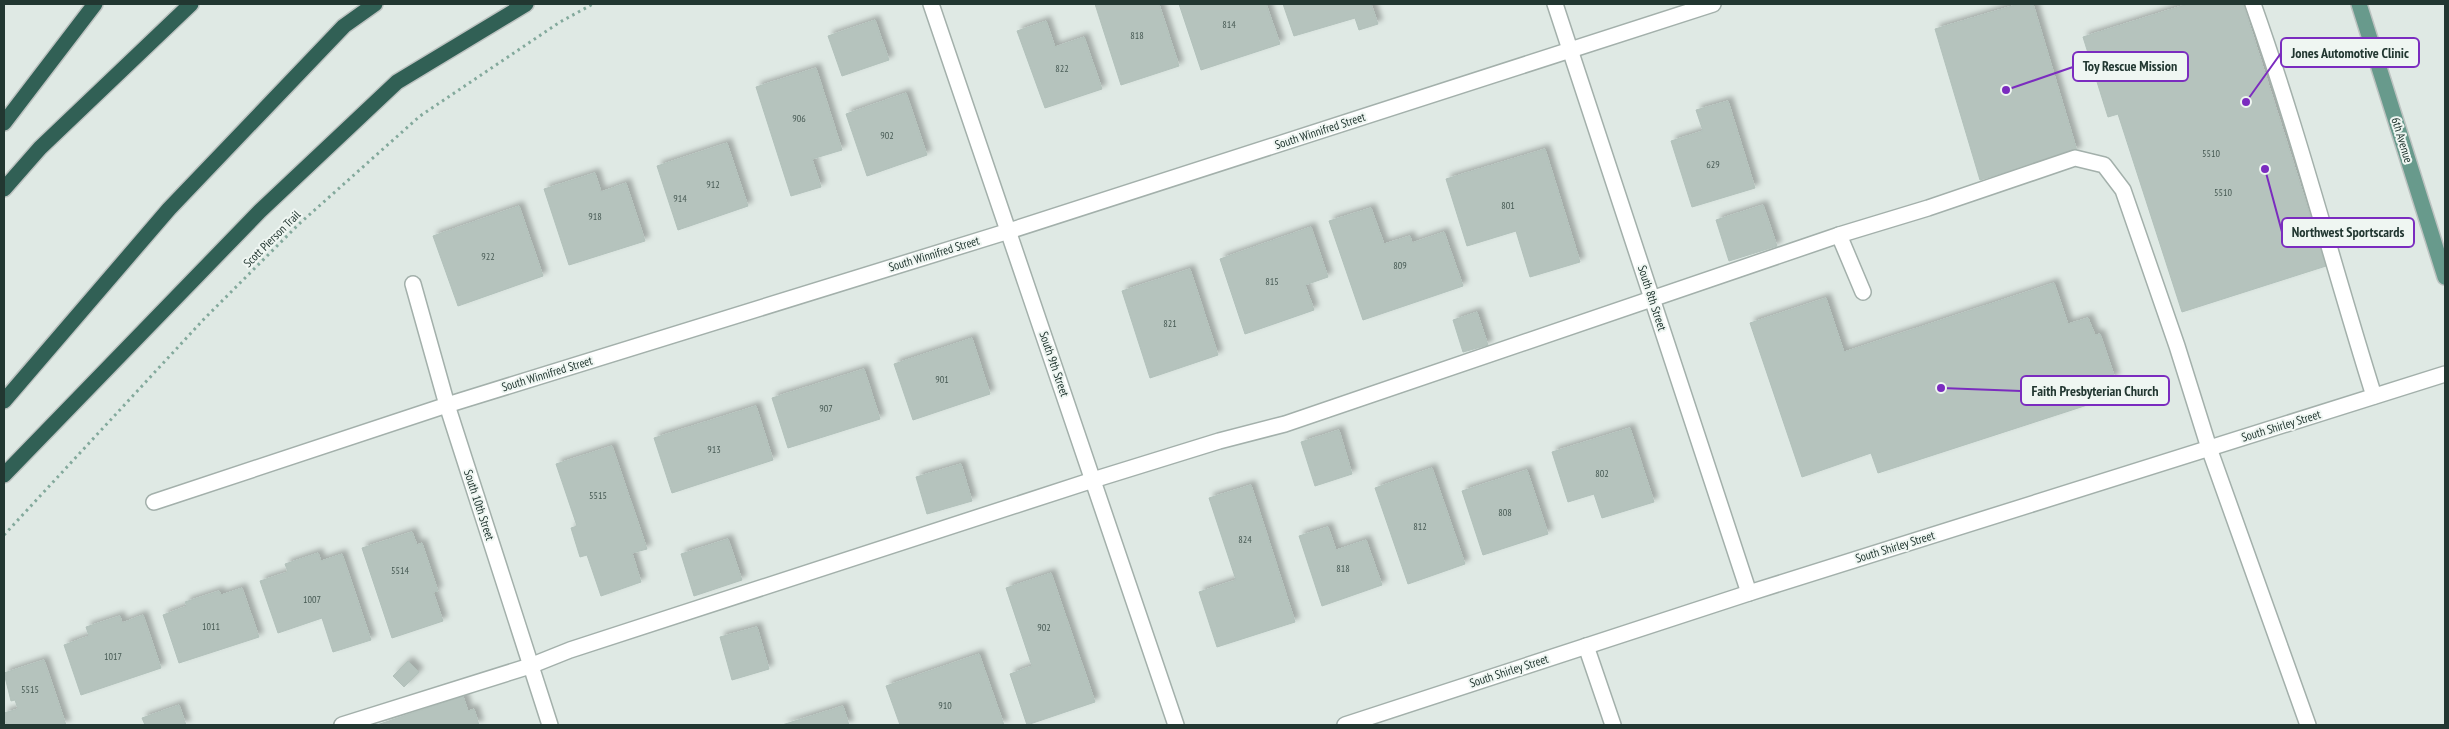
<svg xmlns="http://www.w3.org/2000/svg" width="2449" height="729" viewBox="0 0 2449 729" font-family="'PT Sans Narrow',sans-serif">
  <defs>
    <filter id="shadow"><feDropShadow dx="4.5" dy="-4.5" stdDeviation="2.5" flood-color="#0004"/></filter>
  </defs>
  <rect width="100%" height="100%" fill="#dfe9e4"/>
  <g fill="#b5c3bd" stroke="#b2c1bb" filter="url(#shadow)">
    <path d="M1095,4h64l20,62 -58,19z"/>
    <path d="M1179,4h87l14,40 -79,26z"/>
    <path d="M1283,4h88l7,20 -19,6 -4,-12 -61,18z"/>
    <path d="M2019,4h14l44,147 -97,29 -45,-151z"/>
    <path d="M2188,4h55l83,262 -144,46 -64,-198 -10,3 -25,-80z"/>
    <path d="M875,20l14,40 -47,16 -14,-40z"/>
    <path d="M1046,21l9,26 29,-10 18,52 -57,19 -28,-77z"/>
    <path d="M816,68l26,82 -30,9 9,28 -30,9 -35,-109z"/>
    <path d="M906,93l21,62 -60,21 -21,-62z"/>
    <path d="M1728,101l27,87 -63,19 -21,-66 32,-10 -7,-21z"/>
    <path d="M727,143l21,63 -70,24 -21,-64z"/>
    <path d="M1545,149l35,113 -50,15 -14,-46 -49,15 -21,-67z"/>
    <path d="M595,173l6,19 25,-9 19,58 -76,24 -25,-76z"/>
    <path d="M1763,205l14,41 -48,15 -13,-41z"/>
    <path d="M519,206l24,70 -85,30 -25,-70z"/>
    <path d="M1371,208l13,36 26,-8 2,7 32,-11 19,54 -100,34 -34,-99z"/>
    <path d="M1311,227l17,50 -23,8 9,25 -69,24 -25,-75z"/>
    <path d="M1190,269l28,86 -68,23 -28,-87z"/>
    <path d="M2054,283l14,41 20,-6 7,17 5,-1 15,44 -7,2 4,17 -234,76 -7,-20 -69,24 -52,-154 76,-25 18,54z"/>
    <path d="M1477,312l11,33 -25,7 -10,-32z"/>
    <path d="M972,338l18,56 -77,26 -19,-56z"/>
    <path d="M864,369l16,50 -92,29 -16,-50z"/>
    <path d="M756,406l17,54 -101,33 -18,-55z"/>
    <path d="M1630,428l24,74 -52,16 -8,-24 -26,8 -16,-50z"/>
    <path d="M1339,430l13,44 -37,12 -14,-44z"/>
    <path d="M612,446l35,103 -15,4 9,29 -40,14 -14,-41 -7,2 -9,-29 6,-2 -21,-62z"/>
    <path d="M961,464l11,37 -45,13 -11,-37z"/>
    <path d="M1432,468l33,96 -57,20 -33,-96z"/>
    <path d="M1527,470l21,64 -65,21 -21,-64z"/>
    <path d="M1251,485l44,137 -78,25 -18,-55 37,-12 -27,-82z"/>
    <path d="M1328,527l8,23 30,-10 16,45 -60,21 -23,-70z"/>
    <path d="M412,532l5,13 5,-2 16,48 -5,1 10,29 -51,17 -30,-90z"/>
    <path d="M728,539l14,41 -48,16 -13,-42z"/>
    <path d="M318,553l3,8 21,-7 29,86 -38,12 -11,-34 -44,15 -18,-52 28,-9 -3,-8z"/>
    <path d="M1051,573l44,129 -68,23 -17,-51 22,-8 -26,-78z"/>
    <path d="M242,588l17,49 -80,26 -16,-48 24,-9 -2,-4 34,-11 2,4z"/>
    <path d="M143,615l18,53 -80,27 -17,-50 25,-9 -3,-9 34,-11 2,7z"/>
    <path d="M757,627l12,42 -37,11 -12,-43z"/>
    <path d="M979,654l25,71h-104l-14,-39z"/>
    <path d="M44,660l22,65h-60l-2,-12 14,-4 -3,-9 -4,1 -7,-28z"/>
    <path d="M408,661l11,11 -15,15 -11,-11z"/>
    <path d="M463,696l5,15 6,-2 5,16h-102z"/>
    <path d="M179,705l7,20h-41l-3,-7z"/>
    <path d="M843,706l6,19h-67z"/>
  </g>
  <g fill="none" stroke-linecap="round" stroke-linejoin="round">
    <g stroke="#a3b0ab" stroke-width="18">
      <g id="minor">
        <path d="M931,4l245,721"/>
        <path d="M1555,4l194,589"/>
        <path d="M2253,4c46,129 80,262 121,392"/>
        <path d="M1839,235l24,57"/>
        <path d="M413,284l34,121 103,320"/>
        <path d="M154,502l293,-97 562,-174 704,-227"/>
        <path d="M1586,646l27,79"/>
        <path d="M342,725l188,-59 40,-16 523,-170 126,-39 66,-17 554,-189 89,-27 147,-50 29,7 19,25 54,156 32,102 99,277"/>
        <path d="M1345,725l404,-132 696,-219"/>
      </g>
    </g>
    <g stroke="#bdc3c1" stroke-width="18">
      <path id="major" d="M2359,4l86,273"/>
    </g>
    <g stroke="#bdc3c1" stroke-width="18">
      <g id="highway">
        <path d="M4,123l91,-119"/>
        <path d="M4,189l36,-41 151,-144"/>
        <path d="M4,401l165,-192 175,-183 31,-22"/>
        <path d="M4,475l256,-264 137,-129 129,-78"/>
      </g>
    </g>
    <path stroke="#83a99c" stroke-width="3" stroke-dasharray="2.5 4" stroke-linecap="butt" d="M4,535l200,-216 95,-95 121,-108 140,-94 33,-18"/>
    <use href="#minor" stroke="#fff" stroke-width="15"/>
    <use href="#major" stroke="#689a8c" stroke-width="15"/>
    <use href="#highway" stroke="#316055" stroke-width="15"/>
  </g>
  <g text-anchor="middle" stroke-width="4" stroke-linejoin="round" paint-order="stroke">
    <g font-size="10" fill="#475a54">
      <text x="1229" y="28">814</text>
      <text x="1137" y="39">818</text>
      <text x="1062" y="72">822</text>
      <text x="799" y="122">906</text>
      <text x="887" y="139">902</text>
      <text x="2211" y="157">5510</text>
      <text x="1713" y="168">629</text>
      <text x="713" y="188">912</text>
      <text x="2223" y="196">5510</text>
      <text x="680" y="202">914</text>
      <text x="1508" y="209">801</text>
      <text x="595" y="220">918</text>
      <text x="488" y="260">922</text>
      <text x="1400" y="269">809</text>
      <text x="1272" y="285">815</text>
      <text x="1170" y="327">821</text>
      <text x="942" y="383">901</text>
      <text x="826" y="412">907</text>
      <text x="714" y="453">913</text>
      <text x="1602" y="477">802</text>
      <text x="598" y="499">5515</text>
      <text x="1505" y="516">808</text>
      <text x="1420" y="530">812</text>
      <text x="1245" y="543">824</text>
      <text x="1343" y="572">818</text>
      <text x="400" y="574">5514</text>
      <text x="312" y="603">1007</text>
      <text x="211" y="630">1011</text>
      <text x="1044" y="631">902</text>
      <text x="113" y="660">1017</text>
      <text x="30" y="693">5515</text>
      <text x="945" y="709">910</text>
    </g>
    <g font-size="12" fill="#223731" stroke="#eff6f2">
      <text transform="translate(1320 131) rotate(-18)" y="4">South Winnifred Street</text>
      <text transform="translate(2402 140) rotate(73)" y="4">6th Avenue</text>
      <text transform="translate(272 239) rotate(-45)" y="4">Scott Pierson Trail</text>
      <text transform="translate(934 254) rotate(-17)" y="4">South Winnifred Street</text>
      <text transform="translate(1652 298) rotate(72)" y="4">South 8th Street</text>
      <text transform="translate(1054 364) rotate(71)" y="4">South 9th Street</text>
      <text transform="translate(547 374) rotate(-17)" y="4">South Winnifred Street</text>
      <text transform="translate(2281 426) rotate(-17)" y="4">South Shirley Street</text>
      <text transform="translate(479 505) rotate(72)" y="4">South 10th Street</text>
      <text transform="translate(1895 547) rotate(-17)" y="4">South Shirley Street</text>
      <text transform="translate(1509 671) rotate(-18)" y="4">South Shirley Street</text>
    </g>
  </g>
  <path fill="none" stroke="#7b2cbf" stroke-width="2" d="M2246 102L2281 53M2006 90L2073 67M2265 169L2282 232M1941 388L2021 391"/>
  <g fill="#7b2cbf" stroke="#eff6f2" stroke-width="2">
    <circle cx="2246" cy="102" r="5"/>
    <circle cx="2006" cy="90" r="5"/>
    <circle cx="2265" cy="169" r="5"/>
    <circle cx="1941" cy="388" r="5"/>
  </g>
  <g fill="#eff6f2" stroke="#7b2cbf" stroke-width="2">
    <rect x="2281" y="38" width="138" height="29" rx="5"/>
    <rect x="2073" y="52" width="115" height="29" rx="5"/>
    <rect x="2282" y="218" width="132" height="29" rx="5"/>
    <rect x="2021" y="376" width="148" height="29" rx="5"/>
  </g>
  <g font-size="14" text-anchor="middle" font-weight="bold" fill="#223731">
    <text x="2350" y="58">Jones Automotive Clinic</text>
    <text x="2130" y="71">Toy Rescue Mission</text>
    <text x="2348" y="237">Northwest Sportscards</text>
    <text x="2095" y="396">Faith Presbyterian Church</text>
  </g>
  <rect width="2449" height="729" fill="none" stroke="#223731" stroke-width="10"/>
</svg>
